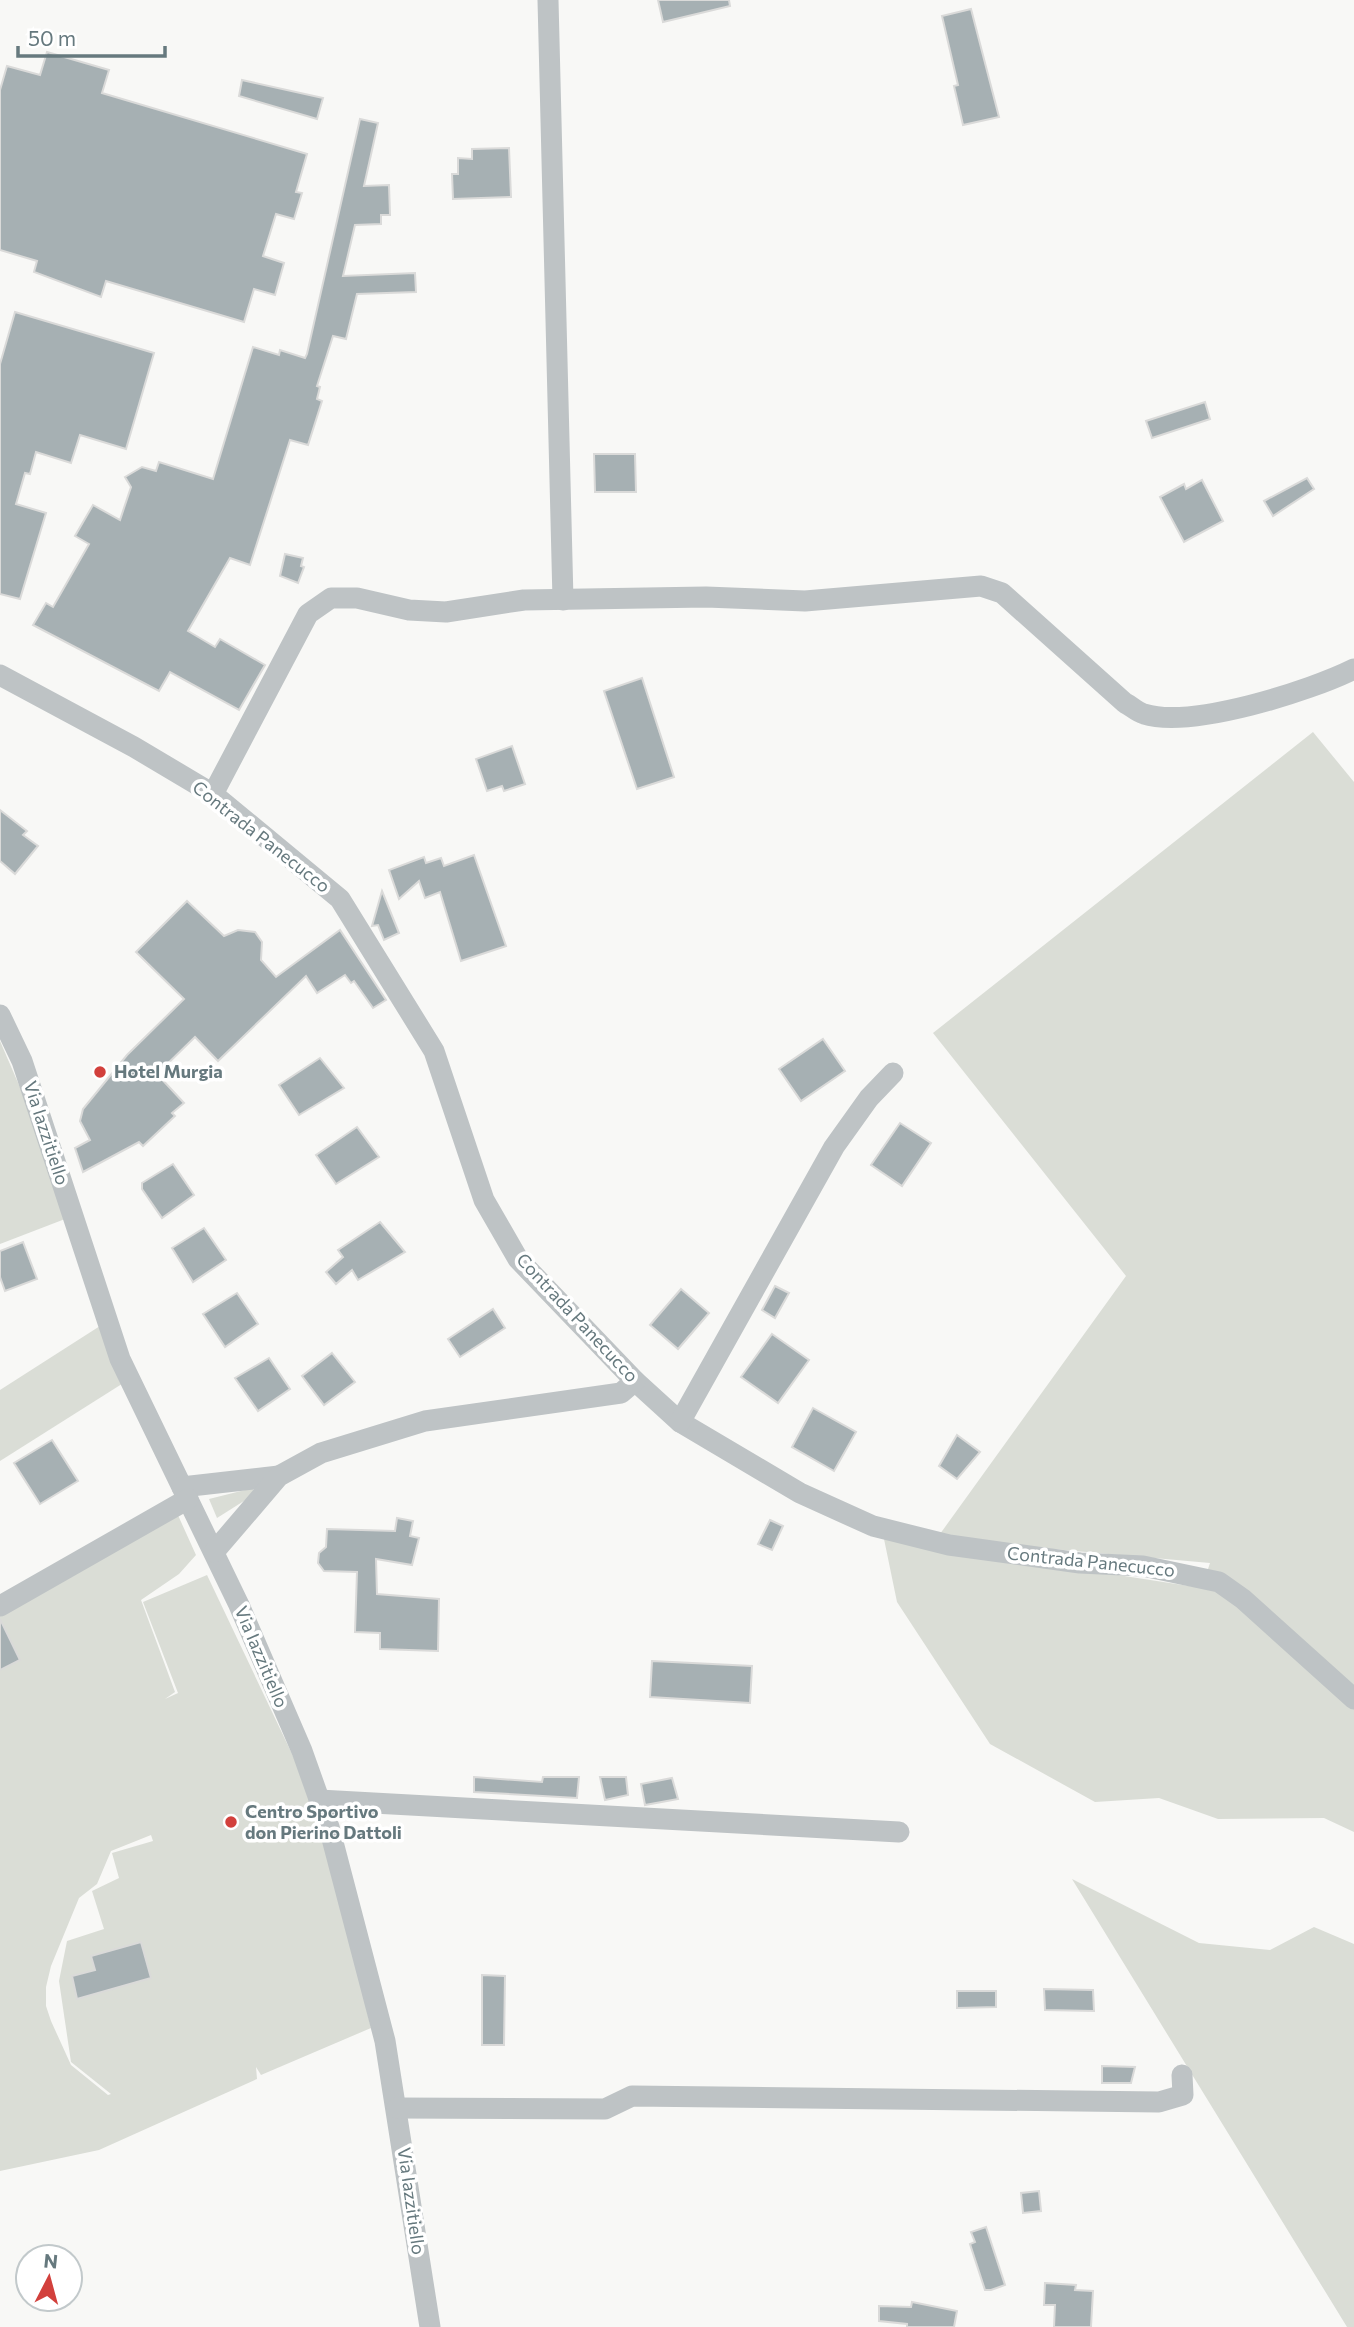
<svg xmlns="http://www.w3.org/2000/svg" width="1354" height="2327" viewBox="0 0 1354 2327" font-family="Commissioner,sans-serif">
  <rect width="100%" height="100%" fill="#f8f8f6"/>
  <g fill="#daddd6" fill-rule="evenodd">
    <path d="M1313,732l41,50v919l-147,-129 3,-9 -224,-20 -46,-9 186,-258 -193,-243z"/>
    <path d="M0,1041l25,58 40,120 -65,25z"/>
    <path d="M100,1326l25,56 -125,79v-71z"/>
    <path d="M253,1488l2,6 -38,24 -8,-19z"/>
    <path d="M177,1513l19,42 -17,19 -38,26 34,92 -10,7 13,-6 -35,-91 64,-27 96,202 33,105 35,146 -110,47 -5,-8 1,12 -158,71 -99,21v-559zM151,1835l2,6 -41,12 7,25 -27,13 12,38 -37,12 -8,40 12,81 40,32 -3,1 -37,-30 -20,-44 -5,-15v-19l5,-21 28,-68 18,-14 14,-33z"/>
    <path d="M884,1539l344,53 126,115v125l-30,-14 -106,1 -59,-21 -64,4 -105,-58 -93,-142z"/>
    <path d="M1072,1879l127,64 71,7 44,-23 40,17v383h-7z"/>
  </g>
  <g fill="#a6b0b3" stroke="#dadad9" stroke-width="2">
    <path d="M658,0h71l1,6 -67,16z"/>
    <path d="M971,9l28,108 -36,8 -9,-39 4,-1 -16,-69z"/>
    <path d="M47,52l62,18 -7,23 205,61 -11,38 6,1 -8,26 -18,-5 -13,42 21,7 -9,32 -21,-6 -10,33 -138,-41 -5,16 -67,-25 3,-11 -37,-11v-160l7,-24 33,9z"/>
    <path d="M242,80l81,18 -6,21 -78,-23z"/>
    <path d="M360,119l18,4 -14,63 25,-1 1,30h-9v9l-26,1 -12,51 72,-3 1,19 -59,2 -11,45 -13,-3 -16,50 3,1 -3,12 5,2 -14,44 -18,-5 -40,125 -20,-7 -42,73 27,16 5,-8 45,26 -26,45 -69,-38 -11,19 -126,-66 13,-22 7,4 36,-63 -14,-8 18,-31 27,15 11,-33 -6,-10 17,-10 14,4 3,-9 54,17 40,-132 26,8 1,-5 25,8 2,-4z"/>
    <path d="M509,148l2,49 -58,2 -1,-25h6v-16l14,1v-10z"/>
    <path d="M15,312l139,41 -28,96 -46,-14 -9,28 -35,-11 -6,22 -5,-1 -9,31 30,9 -26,86 -20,-5v-230z"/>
    <path d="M1205,402l5,17 -58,19 -6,-17z"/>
    <path d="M594,454h41l1,38h-41z"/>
    <path d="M1307,478l7,11 -41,27 -9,-15z"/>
    <path d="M1202,480l21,41 -39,21 -24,-45 24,-13 2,5z"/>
    <path d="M285,554l18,4 -2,8 3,1 -6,16 -18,-7z"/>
    <path d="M642,678l32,99 -37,12 -33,-98z"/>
    <path d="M512,746l13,38 -21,7 -2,-5 -15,5 -11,-32z"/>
    <path d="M0,810l27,21 -4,4 15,11 -23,28 -15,-13z"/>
    <path d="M474,855l32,91 -45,15 -21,-69 -15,6 -6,-17 -20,18 -10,-29 35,-13 2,6 15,-5 3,8z"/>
    <path d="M382,891l17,42 -15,7 -6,-15 -6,1z"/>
    <path d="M187,901l37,35 14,-6 17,2 7,10 -1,18 15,17 64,-47 46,70 -13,8 -19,-27 -3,2 -6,-8 -28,18 -11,-17 -88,85 -23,-24 -38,37 27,29 -12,10 3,3 -32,30 -4,-4 -56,30 -8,-24 15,-8 -10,-19 3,-12 44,-54 57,-56 -48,-47z"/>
    <path d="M823,1039l22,32 -44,30 -22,-32z"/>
    <path d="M320,1058l24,30 -45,27 -20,-30z"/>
    <path d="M900,1123l31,20 -29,43 -31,-21z"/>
    <path d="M357,1127l22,30 -43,27 -20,-29z"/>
    <path d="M173,1164l21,31 -32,23 -20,-29v-6z"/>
    <path d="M380,1222l25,30 -47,28 -6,-10 -16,14 -10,-12 17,-15 -5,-7z"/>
    <path d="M204,1228l22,32 -33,22 -21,-34z"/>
    <path d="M23,1242l14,37 -32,12 -5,-14v-26z"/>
    <path d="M775,1286l14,7 -14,25 -13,-8z"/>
    <path d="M681,1289l28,24 -31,36 -28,-24z"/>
    <path d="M237,1293l21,31 -33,23 -22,-33z"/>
    <path d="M493,1309l12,19 -45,29 -12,-18z"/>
    <path d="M772,1334l37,26 -31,43 -37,-26z"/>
    <path d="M332,1353l23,29 -31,23 -22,-29z"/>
    <path d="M269,1358l21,31 -32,22 -23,-33z"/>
    <path d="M813,1408l43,24 -22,39 -42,-24z"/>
    <path d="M957,1435l23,17 -23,27 -18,-13z"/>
    <path d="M52,1440l26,41 -38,23 -26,-41z"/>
    <path d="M397,1518l16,3 -3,15 9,2 -7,27 -36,-6 1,35 62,5 -1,52 -58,-2v-16l-25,-1 2,-60 -33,-1 -6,-8 1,-10 7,-6 1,-18 68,2z"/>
    <path d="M770,1520l13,6 -11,24 -14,-6z"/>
    <path d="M0,1619l20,41 -20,10z"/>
    <path d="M652,1661l100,5 -2,37 -100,-6z"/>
    <path d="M474,1777l68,5 1,-5h36l-2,21 -103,-6z"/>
    <path d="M600,1777h26l2,18 -23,5z"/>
    <path d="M672,1778l6,21 -33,6 -4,-21z"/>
    <path d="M141,1942l10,36 -74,21 -5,-23 23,-6 -4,-14z"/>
    <path d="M482,1975l23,1 -1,69h-22z"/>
    <path d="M1044,1989l49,1 1,21 -49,-1z"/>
    <path d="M957,1991h39v16l-39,1z"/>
    <path d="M1102,2066l33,1 -4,16h-29z"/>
    <path d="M1039,2191l2,20 -18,2 -2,-20z"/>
    <path d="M986,2227l19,58 -14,5h-6l-15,-46 5,-2 -4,-10z"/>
    <path d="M1045,2283l31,2 -1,5 18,1 -2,36h-37l1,-22h-11z"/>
    <path d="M912,2302l45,9 -3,16h-47v-3l-28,-3v-15l32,1z"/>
  </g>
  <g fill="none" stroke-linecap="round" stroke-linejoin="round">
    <g stroke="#bec3c5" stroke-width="21">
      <path d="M548,0l15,600"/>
      <path d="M0,675l134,72 79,47 127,105 94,152 50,149 34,59 117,122 45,41 120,71 73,33 76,19 131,18 63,3 76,16 24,17 111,100"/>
      <path d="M213,794l95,-180 23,-16h26l52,12 37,2 78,-12 182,-3 99,4 176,-15 21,7 123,110c6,3 12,9 19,11 47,15 166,-23 210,-45"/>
      <path d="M0,1015l22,46 98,298 119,246 63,146 27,76 56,214 45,286"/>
      <path d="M680,1422l154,-275 35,-49 24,-25"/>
      <path d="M182,1487l97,-11"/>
      <path d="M214,1552l65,-76 42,-23 104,-32 196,-28 14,-12"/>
      <path d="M0,1606l188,-107"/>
      <path d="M319,1800l580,32"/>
      <path d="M397,2108l208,1 27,-13 527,6 24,-7 -1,-20"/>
    </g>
  </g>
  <g fill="#d2403c" stroke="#fff" stroke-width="2.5">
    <circle cx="100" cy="1072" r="7"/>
    <circle cx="231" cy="1822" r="7"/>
  </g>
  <g text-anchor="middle" stroke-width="7" stroke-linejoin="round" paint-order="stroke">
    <g font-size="18" fill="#66797e" stroke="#fff">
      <text transform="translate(261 837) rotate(38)" y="6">Contrada Panecucco</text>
      <text transform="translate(46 1133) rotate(72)" y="6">Via Iazzitiello</text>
      <text transform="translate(577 1318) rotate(47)" y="6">Contrada Panecucco</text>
      <text transform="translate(1091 1562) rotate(6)" y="6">Contrada Panecucco</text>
      <text transform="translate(261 1657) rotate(67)" y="6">Via Iazzitiello</text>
      <text transform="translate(411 2201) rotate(82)" y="6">Via Iazzitiello</text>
    </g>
    <g font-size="18" font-weight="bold" fill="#66797e" stroke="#fff" text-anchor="start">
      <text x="114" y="1078">Hotel Murgia</text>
      <text x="245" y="1818">Centro Sportivo<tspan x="245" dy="21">don Pierino Dattoli</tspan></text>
    </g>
  </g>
  <g transform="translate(49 2278) rotate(6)"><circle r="33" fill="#ffffff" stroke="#c2c9cb" stroke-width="2"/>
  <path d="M0-5L12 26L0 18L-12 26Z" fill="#d2403c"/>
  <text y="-10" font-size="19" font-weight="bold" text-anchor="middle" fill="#66797e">N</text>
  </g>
  <path d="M18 46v10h147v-10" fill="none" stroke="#66797e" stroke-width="3.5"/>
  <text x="28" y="46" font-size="21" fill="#66797e" stroke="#ffffff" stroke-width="5" paint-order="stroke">50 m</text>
</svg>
